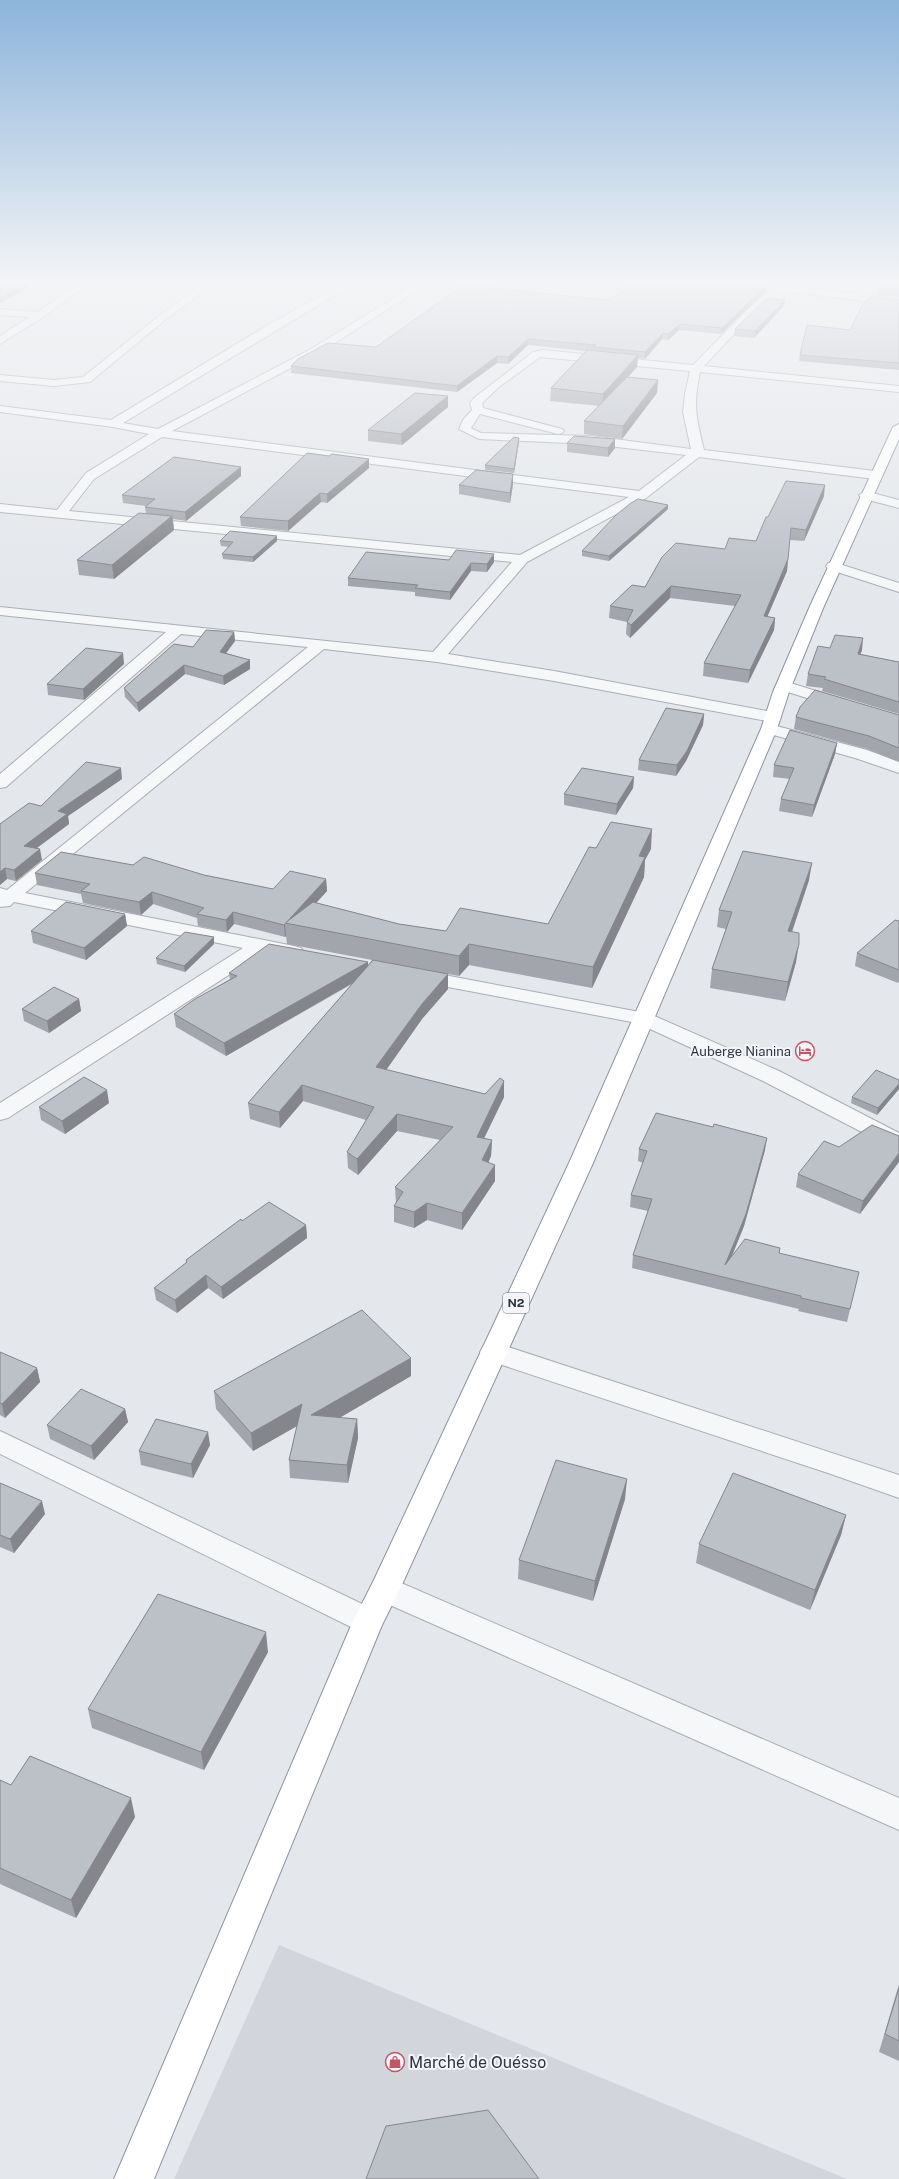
<svg xmlns="http://www.w3.org/2000/svg" width="899" height="2179" viewBox="0 0 899 2179" font-family="'Public Sans',sans-serif">
  <rect width="100%" height="100%" fill="#e4e7eb"/>
  <path fill="#d2d6dc" d="M279,1945l568,234h-673z"/>
  <g fill="none" stroke-linecap="round" stroke-linejoin="round">
    <g stroke="#a9aeb5" stroke-width="2">
      <g id="minor">
        <path d="M86,279h11l-54,38 -43,27v-8l29,-19 -29,-2v-6l37,3z"/>
        <path d="M210,279h11l-56,41 -75,62 -36,4 -54,-5v-6l54,5 29,-3 76,-61z"/>
        <path d="M350,279h12l-239,144 35,6 153,-80 96,-59 -38,-11c15,0 39,-1 49,11l-99,63 -147,78 467,60 47,-36 -95,-11 -112,-5 -20,-10 4,-9 9,-10 -2,-7 4,-5 59,-46 10,-2 150,15 54,-55 23,-20 -67,-8 -5,-3h28l173,20v6l-119,-14 -27,23 -49,52 195,20v6l-199,-20c-7,34 -4,45 4,78l171,21 6,4 -6,4 -176,-22 -53,41 -119,64 -79,92 106,17 218,41 6,2 2,3 -2,3 -6,2 -218,-41 -117,-19 -113,-13 -299,244 269,53 7,2 3,4 -3,4 -7,2 -30,-6 -256,166 -8,2v-17l243,-155 -229,-46 -4,4 -10,1v-19l7,2 301,-243 -127,-13 -175,153 -6,1v-14l166,-142 -166,-17v-8l433,45 79,-90 -512,-50v-8l57,6 29,-37 63,-39 -36,-7 -113,-15v-6l111,14 157,-95zM540,357l150,14 -5,23 -2,18 8,37 -100,-13 -110,-3 -10,-5 9,-14 78,20 4,-1 2,-2 -2,-2 -79,-21 -1,-5 17,-16zM162,437l467,60 -109,58 -451,-44 25,-32z"/>
        <path d="M865,491l34,9v8l-38,-10 -2,-3z"/>
        <path d="M833,562l66,21v9l-71,-23 -2,-3 2,-3z"/>
        <path d="M784,681l61,19 2,3 -2,3 -6,2 -61,-19 -2,-3 2,-3z"/>
        <path d="M769,724l98,26 32,12v11l-44,-15 -92,-26 -2,-3 2,-3z"/>
        <path d="M418,970l232,44 129,57 120,62v16l-8,-2 -128,-66 -126,-58 -226,-43 -3,-4 3,-4z"/>
        <path d="M493,1342l406,133v23l-71,-25 -344,-114 -4,-7 4,-7z"/>
        <path d="M0,1431l379,181 4,9 -4,9 -11,4 -11,-4 -357,-176z"/>
        <path d="M385,1576l514,222v32l-525,-232 -4,-9 4,-9z"/>
      </g>
    </g>
    <g stroke="#8d94a0" stroke-width="2">
      <path id="highway" d="M899,424v15l-75,167 -35,86 -12,37 -184,434 -193,426 -18,36 -228,554h-40l239,-558 20,-39 196,-419 192,-434 12,-37 37,-86 83,-179z"/>
    </g>
    <use href="#minor" fill="#f6f7f9" fill-rule="evenodd"/>
    <use href="#highway" fill="#fff" fill-rule="evenodd"/>
  </g>
  <g fill="#a2a5ab">
    <path d="M738,279h59l-9,6z"/>
    <path d="M899,279v18l-21,-2 1,-6z"/>
    <path d="M766,291l-45,43 -42,-4 -11,10 -6,-1 -17,20 -7,-1 -1,9 -9,10 30,3 -1,13 -35,46 -38,-5v-13l16,-15 -50,-5 1,-13 35,-37 -58,-6 -20,19 -11,-1 -40,29 -166,-19v-7l85,-19 231,-47z"/>
    <path d="M899,300v70l-100,-9 1,-6 50,-25z"/>
    <path d="M784,306l-30,32 -20,-2 1,-7z"/>
    <path d="M448,396v11l-46,38 -34,-4v-11z"/>
    <path d="M519,438l-5,35 -29,-3v-5z"/>
    <path d="M615,439v9l-7,9 -41,-5v-9z"/>
    <path d="M369,468l-42,35 -6,-1 -33,29 -47,-5 -1,-9z"/>
    <path d="M513,474v10l-3,19 -51,-9v-9z"/>
    <path d="M241,476l-55,45 -13,-2 1,11 -60,49 -35,-4 -2,-15 69,-46 -1,-7 1,-1 -23,-3 -1,-8z"/>
    <path d="M824,496l-20,45 -14,-1 -3,31 -20,46 8,1 -1,12 -26,53 -45,-7 1,-13 31,-57 -65,-8 -40,40 -4,-4 1,-12 -18,-4 1,-12 35,-19 80,-38 31,-8 12,-24z"/>
    <path d="M668,509l-59,52 -27,-5v-5z"/>
    <path d="M277,536v5l-24,21 -30,-3 -1,-5 7,-7 -8,-1 -1,-5z"/>
    <path d="M449,560l45,2 -7,10 -16,-1 -21,29 -35,-4v-4l-67,-6v-8z"/>
    <path d="M234,632l1,9 -9,12 24,7v9l-26,16 -39,-11 -46,38 -14,-15 -1,-9 69,-41z"/>
    <path d="M830,648l32,2 -2,4 39,8v52l-77,-23 1,-3 -17,-2 2,-12z"/>
    <path d="M124,664l-40,36 -36,-5 -1,-11z"/>
    <path d="M704,714l-1,11 -17,36 -10,15 -38,-6 1,-10z"/>
    <path d="M899,715v47l-32,-13 -73,-20 2,-12z"/>
    <path d="M837,743l-2,11 -23,63 -33,-6 2,-12 9,-20 -17,-2 1,-12z"/>
    <path d="M634,777l-1,11 -17,27 -52,-10v-11z"/>
    <path d="M122,779l-54,37 1,8 -32,24 5,12 -26,21 -9,-2 -7,6v-61l41,-18z"/>
    <path d="M596,848l55,1 -6,11 -1,17 -52,111 -123,-23 -10,11 -11,-2v15l-26,30 -36,51 99,24 19,3 -20,41 8,2 -1,16 -3,7 7,2v16l-33,49 -35,-10 -13,8 -20,-6v-16l2,-3 -1,-16 45,-47 -43,-9 -39,44 -10,-7 -1,-16 19,-32 -63,-19 -23,27 -30,-9 -2,-16 104,-119 -126,72 -50,-29 -2,-13 56,-35 -1,-6 139,-8 4,-5 -85,-16 -1,-8 -1,1 -51,-13 -7,8 -29,-6 -1,-8 -44,-14 -12,11 -58,-12 -2,-9 -44,-9 -2,-12 169,2 69,14 53,-10 1,12 -11,12 83,21 47,7 102,-7z"/>
    <path d="M809,880l-17,52 4,30 -11,39 -75,-13 2,-19 14,-40 -9,-2 2,-17z"/>
    <path d="M125,914l2,12 -41,34 -53,-17 -2,-12z"/>
    <path d="M899,921v61l-1,1 -43,-17 2,-13z"/>
    <path d="M214,944l-29,28 -28,-8 -1,-6z"/>
    <path d="M79,999l2,12 -32,22 -25,-12 -2,-12z"/>
    <path d="M899,1080v9l-22,26 -26,-12 1,-6z"/>
    <path d="M109,1103l-44,31 -24,-14 -2,-13z"/>
    <path d="M899,1136l-39,78 -64,-27 2,-13 41,-27z"/>
    <path d="M639,1149l126,1 -21,76 -12,30 47,-3 77,31 -9,38 -49,-11 1,-2 -167,-41 1,-13 15,-44 -18,-4 1,-12 12,-32 -5,-2z"/>
    <path d="M242,1221l64,4 1,13 -84,61 -15,-11 -31,25 -21,-13 -2,-12 32,-25v-3z"/>
    <path d="M0,1352l37,16 3,14 -35,36 -5,-3z"/>
    <path d="M411,1376l-72,42 18,1 1,19 -10,45 -58,-5 -1,-18 8,-34 -44,25 -37,-42 -2,-18z"/>
    <path d="M125,1409l3,13 -34,38 -44,-21 -3,-14z"/>
    <path d="M210,1445l-17,33 -52,-13 -2,-14z"/>
    <path d="M0,1483l45,31 -31,39 -14,-6z"/>
    <path d="M625,1499l-32,102 -75,-22 1,-19z"/>
    <path d="M846,1515l-5,20 -31,75 -114,-47 3,-19z"/>
    <path d="M268,1652l-64,118 -112,-42 -4,-19z"/>
    <path d="M0,1780l11,5 124,32 -59,101 -76,-34z"/>
    <path d="M899,1984v77l-20,-9z"/>
  </g>
  <g fill="#84868b">
    <path d="M788,279h9l-9,6z"/>
    <path d="M29,284l1,3 -30,16v-5z"/>
    <path d="M767,285l-1,6 -45,43 1,-6z"/>
    <path d="M785,300l-1,6 -30,32 1,-7z"/>
    <path d="M680,324l-1,6 -11,10v-6z"/>
    <path d="M663,333l-1,6 -17,20v-7z"/>
    <path d="M528,339v6l-20,19v-7z"/>
    <path d="M638,355l-1,12 -35,39 1,-12z"/>
    <path d="M497,356v7l-40,29v-6z"/>
    <path d="M658,380l-1,13 -35,46 1,-13z"/>
    <path d="M448,396v11l-46,38 -1,-11z"/>
    <path d="M519,438v4l-5,31v-4z"/>
    <path d="M615,439v9l-7,9v-9z"/>
    <path d="M369,459v9l-42,35v-9z"/>
    <path d="M241,467v9l-55,45 -1,-9z"/>
    <path d="M513,474v10l-3,19v-10z"/>
    <path d="M825,485l-1,11 -20,45 2,-11z"/>
    <path d="M320,493l1,9 -33,29v-10z"/>
    <path d="M668,505v4l-59,52v-5z"/>
    <path d="M172,516l2,14 -60,49 -2,-14z"/>
    <path d="M277,536v5l-24,21v-5z"/>
    <path d="M494,554v8l-7,10v-8z"/>
    <path d="M788,559l-1,12 -25,58 2,-13z"/>
    <path d="M471,563v8l-21,29v-8z"/>
    <path d="M671,586l-1,12 -40,40 1,-13z"/>
    <path d="M775,618l-1,12 -26,53 2,-13z"/>
    <path d="M234,632l1,9 -14,19 -1,-8z"/>
    <path d="M863,638l-1,12 -6,15 2,-11z"/>
    <path d="M123,653l1,11 -40,36 -1,-11z"/>
    <path d="M250,660v9l-26,16 -1,-9z"/>
    <path d="M184,665l1,9 -46,38 -2,-9z"/>
    <path d="M704,714l-1,11 -17,36 -10,15 1,-11z"/>
    <path d="M837,743l-2,11 -23,63 2,-12z"/>
    <path d="M121,768l1,11 -54,37 1,8 -43,32 -2,-10 34,-35z"/>
    <path d="M634,777l-1,11 -17,27 1,-11z"/>
    <path d="M652,829l-1,20 -6,11 -1,17 -52,111 1,-21 46,-111z"/>
    <path d="M40,849l2,11 -26,21 -2,-11z"/>
    <path d="M812,863l-3,17 -23,69 2,-18z"/>
    <path d="M5,868l2,11 -7,6v-13z"/>
    <path d="M326,879l1,12 -31,34 -10,-2z"/>
    <path d="M152,892l1,12 -12,11 -2,-13z"/>
    <path d="M233,912l1,12 -7,8 -1,-12z"/>
    <path d="M125,914l2,12 -41,34 -2,-12z"/>
    <path d="M285,924l1,12 -1,1 -1,-12z"/>
    <path d="M214,937v7l-29,28 -1,-6z"/>
    <path d="M469,944v21l-10,11v-20z"/>
    <path d="M799,944l-3,18 -11,39 3,-19z"/>
    <path d="M368,962v12l-142,82 -2,-13z"/>
    <path d="M448,974v15l-26,30 -45,64 -1,-16 46,-63z"/>
    <path d="M79,999l2,12 -32,22 -2,-12z"/>
    <path d="M504,1081v16l-27,56v-16z"/>
    <path d="M899,1084v5l-22,26 1,-7z"/>
    <path d="M302,1085l1,16 -23,27 -1,-16z"/>
    <path d="M107,1090l2,13 -44,31 -3,-13z"/>
    <path d="M397,1114v17l-39,44 -1,-16z"/>
    <path d="M767,1138l-2,12 -21,76 -21,51 2,-12z"/>
    <path d="M492,1140l-1,16 -9,21v-17z"/>
    <path d="M899,1153v9l-39,52 3,-13z"/>
    <path d="M495,1165v16l-33,49v-17z"/>
    <path d="M427,1203v17l-13,8v-16z"/>
    <path d="M306,1225l1,13 -84,61 -2,-12z"/>
    <path d="M206,1275l2,13 -31,25 -2,-13z"/>
    <path d="M411,1358v18l-99,58 -1,-19z"/>
    <path d="M37,1368l3,14 -35,36 -3,-14z"/>
    <path d="M302,1404l2,18 -51,29 -2,-18z"/>
    <path d="M125,1409l3,13 -34,38 -3,-14z"/>
    <path d="M357,1419l1,19 -10,45 -1,-18z"/>
    <path d="M208,1432l2,13 -17,33 -2,-14z"/>
    <path d="M627,1479l-2,20 -32,102 2,-20z"/>
    <path d="M42,1501l3,13 -31,39 -4,-14z"/>
    <path d="M846,1515l-5,20 -31,75 5,-20z"/>
    <path d="M266,1632l2,20 -64,118 -3,-18z"/>
    <path d="M131,1798l4,19 -59,101 -5,-18z"/>
  </g>
  <g fill="#bcc0c7" stroke="#84868b">
    <path d="M0,279h6l23,5 -29,14z"/>
    <path d="M643,279h71l53,6 -45,43 -42,-4 -12,10 -5,-1 -18,19 -51,-5 2,-2 -68,-6 -20,18 -11,-1 -40,30 -166,-20 7,-7 30,-16 48,4 87,-62 144,15z"/>
    <path d="M891,279h8v12l-20,-2z"/>
    <path d="M871,297l28,3v63l-99,-8 7,-30 43,5 13,-26z"/>
    <path d="M767,298l18,2 -30,31 -20,-2z"/>
    <path d="M587,350l51,5 -35,39 -52,-6z"/>
    <path d="M627,377l31,3 -35,46 -39,-5z"/>
    <path d="M415,393l33,3 -47,38 -33,-4z"/>
    <path d="M574,436l41,3 -7,9 -41,-5z"/>
    <path d="M514,437l5,1 -5,31 -29,-4z"/>
    <path d="M307,453l22,3 3,-2 37,5 -42,35 -7,-1 -32,28 -48,-4z"/>
    <path d="M174,457l67,10 -56,45 -40,-5 10,-8 -33,-4z"/>
    <path d="M476,470l37,4 -3,19 -51,-8z"/>
    <path d="M786,481l39,4 -19,45 -15,-2 -3,31 -24,57 11,2 -25,52 -46,-7 37,-68 -70,-9 -40,39 -4,-3 6,-12 -23,-4 22,-21 13,2 17,-30 14,-14 49,6 4,-11 27,3 10,-24h2z"/>
    <path d="M638,499l30,6 -59,51 -27,-5 34,-36 15,-12z"/>
    <path d="M139,513l33,3 -60,49 -35,-5z"/>
    <path d="M230,531l47,5 -24,21 -31,-3 11,-12 -13,-1z"/>
    <path d="M456,550l38,4 -7,10 -16,-1 -21,29 -35,-4 3,-3 -70,-7 18,-26 83,8z"/>
    <path d="M206,630l28,2 -14,20 30,8 -27,16 -39,-11 -47,38 -13,-15 50,-44 19,3z"/>
    <path d="M835,635l28,3 -5,16 41,8v40l-75,-23 2,-2 -18,-3 10,-28 12,2z"/>
    <path d="M86,648l37,5 -40,36 -36,-5z"/>
    <path d="M815,690l84,25v33l-30,-12 -73,-19 4,-10z"/>
    <path d="M666,708l38,6 -17,37 -10,14 -38,-5z"/>
    <path d="M790,730l47,13 -23,62 -33,-6 13,-31 -20,-3z"/>
    <path d="M86,762l35,6 -63,43 9,3 -43,32 16,3 -26,21 -9,-2 -5,4v-48l29,-21 12,3z"/>
    <path d="M582,768l52,9 -17,27 -53,-10z"/>
    <path d="M611,822l41,7 -13,27 6,1 -52,110 -124,-23 -10,12 -174,-33 28,-21 86,22 47,7 14,-23 88,16 41,-77 7,1z"/>
    <path d="M743,851l69,12 -24,68 11,2v11l-11,38 -76,-13 20,-57 -13,-2z"/>
    <path d="M61,852l72,13 11,-8 60,18 69,14 17,-18 36,8 -42,46 -51,-13 -7,8 -29,-6 7,-6 -52,-16 -13,10 -58,-11 9,-7 -55,-11z"/>
    <path d="M66,902l59,12 -41,34 -53,-17z"/>
    <path d="M895,920l4,1v49l-42,-17z"/>
    <path d="M185,932l29,5 -30,29 -28,-8z"/>
    <path d="M269,944l99,18 -144,81 -50,-29 21,-15 42,-23 -8,-3z"/>
    <path d="M373,960l75,14 -26,30 -46,63 109,27 15,-16 4,3 -27,56 15,3 -10,20 13,5 -33,48 -35,-10 -13,9 -20,-6 9,-14 -8,-5 58,-60 -56,-13 -40,45 -10,-7 27,-45 -72,-22 -23,27 -31,-9z"/>
    <path d="M54,987l25,12 -32,22 -25,-12z"/>
    <path d="M876,1070l23,10v4l-21,24 -26,-11z"/>
    <path d="M84,1077l23,13 -45,31 -23,-14z"/>
    <path d="M656,1113l57,14 1,-3 53,14 -21,76 -21,51 20,-26 35,9 -1,5 80,19 -9,37 -49,-11v-2l-168,-41 19,-56 -21,-4 16,-44 -8,-2z"/>
    <path d="M872,1125l27,11v17l-36,48 -65,-27 26,-33 15,6z"/>
    <path d="M269,1202l37,23 -85,62 -15,-12 -31,25 -21,-12 33,-26 -1,-2 55,-41 1,2z"/>
    <path d="M362,1310l49,48 -100,57 46,4 -10,46 -58,-5 13,-56 -51,29 -37,-42z"/>
    <path d="M0,1352l37,16 -35,36 -2,-1z"/>
    <path d="M81,1389l44,20 -34,37 -44,-21z"/>
    <path d="M156,1419l52,13 -17,32 -52,-13z"/>
    <path d="M556,1460l71,19 -32,102 -76,-21z"/>
    <path d="M733,1473l113,42 -31,75 -116,-46z"/>
    <path d="M0,1483l42,18 -32,38 -10,-4z"/>
    <path d="M158,1594l108,38 -65,120 -113,-43z"/>
    <path d="M30,1756l101,42 -60,102 -71,-32v-88l11,5z"/>
    <path d="M899,1988v53l-14,-7z"/>
    <path d="M488,2110l51,69h-173l20,-53z"/>
  </g>
  <linearGradient id="sky" x2="0" y2="1"><stop stop-color="#8cb4db"/><stop offset="0.48" stop-color="#f3f4f6"/><stop offset="1" stop-color="#f3f4f6" stop-opacity="0"/></linearGradient>
  <rect width="899" height="584" fill="url(#sky)"/>
  <defs>
    <g id="hotel-ring" transform="scale(1)"><circle r="9.5" fill="#f4f5f8" stroke="#c35566" stroke-width="1.5"/><path d="M-6-4.5h1.5V1H6V5H4.5V3h-9V5H-6ZM-4 0a1.8 1.8 0 1 1 3.6 0ZM.5 0V-2.5h3Q6-2.5 6 0Z" fill="#c35566"/></g>
    <g id="shop-ring" transform="scale(1)"><circle r="9.5" fill="#f4f5f8" stroke="#c35566" stroke-width="1.5"/><path d="M-5-2.5h2.3a2.7 3.5 0 0 1 5.4 0H5L5.5 6h-11ZM-1.5-2.5h3a1.5 2.3 0 0 0-3 0Z" fill="#c35566"/></g>
  </defs>
  <g fill-rule="evenodd">
    <use href="#hotel-ring" x="805" y="1051"/>
    <use href="#shop-ring" x="395" y="2062"/>
  </g>
  <g text-anchor="middle" stroke-width="4" stroke-linejoin="round" paint-order="stroke">
    <rect fill="#f4f5f8" stroke="#696f79" stroke-width="1" x="503" y="1293" width="26" height="20" rx="3"/>
    <g font-size="12" font-weight="bold" fill="#2d3542">
      <text x="516" y="1307">N2</text>
    </g>
    <g font-size="13" fill="#2d3542" stroke="#f4f5f8" text-anchor="end">
      <text x="791" y="1056">Auberge Nianina</text>
    </g>
    <g font-size="16" fill="#2d3542" stroke="#f4f5f8" text-anchor="start">
      <text x="409" y="2068">Marché de Ouésso</text>
    </g>
  </g>
</svg>
